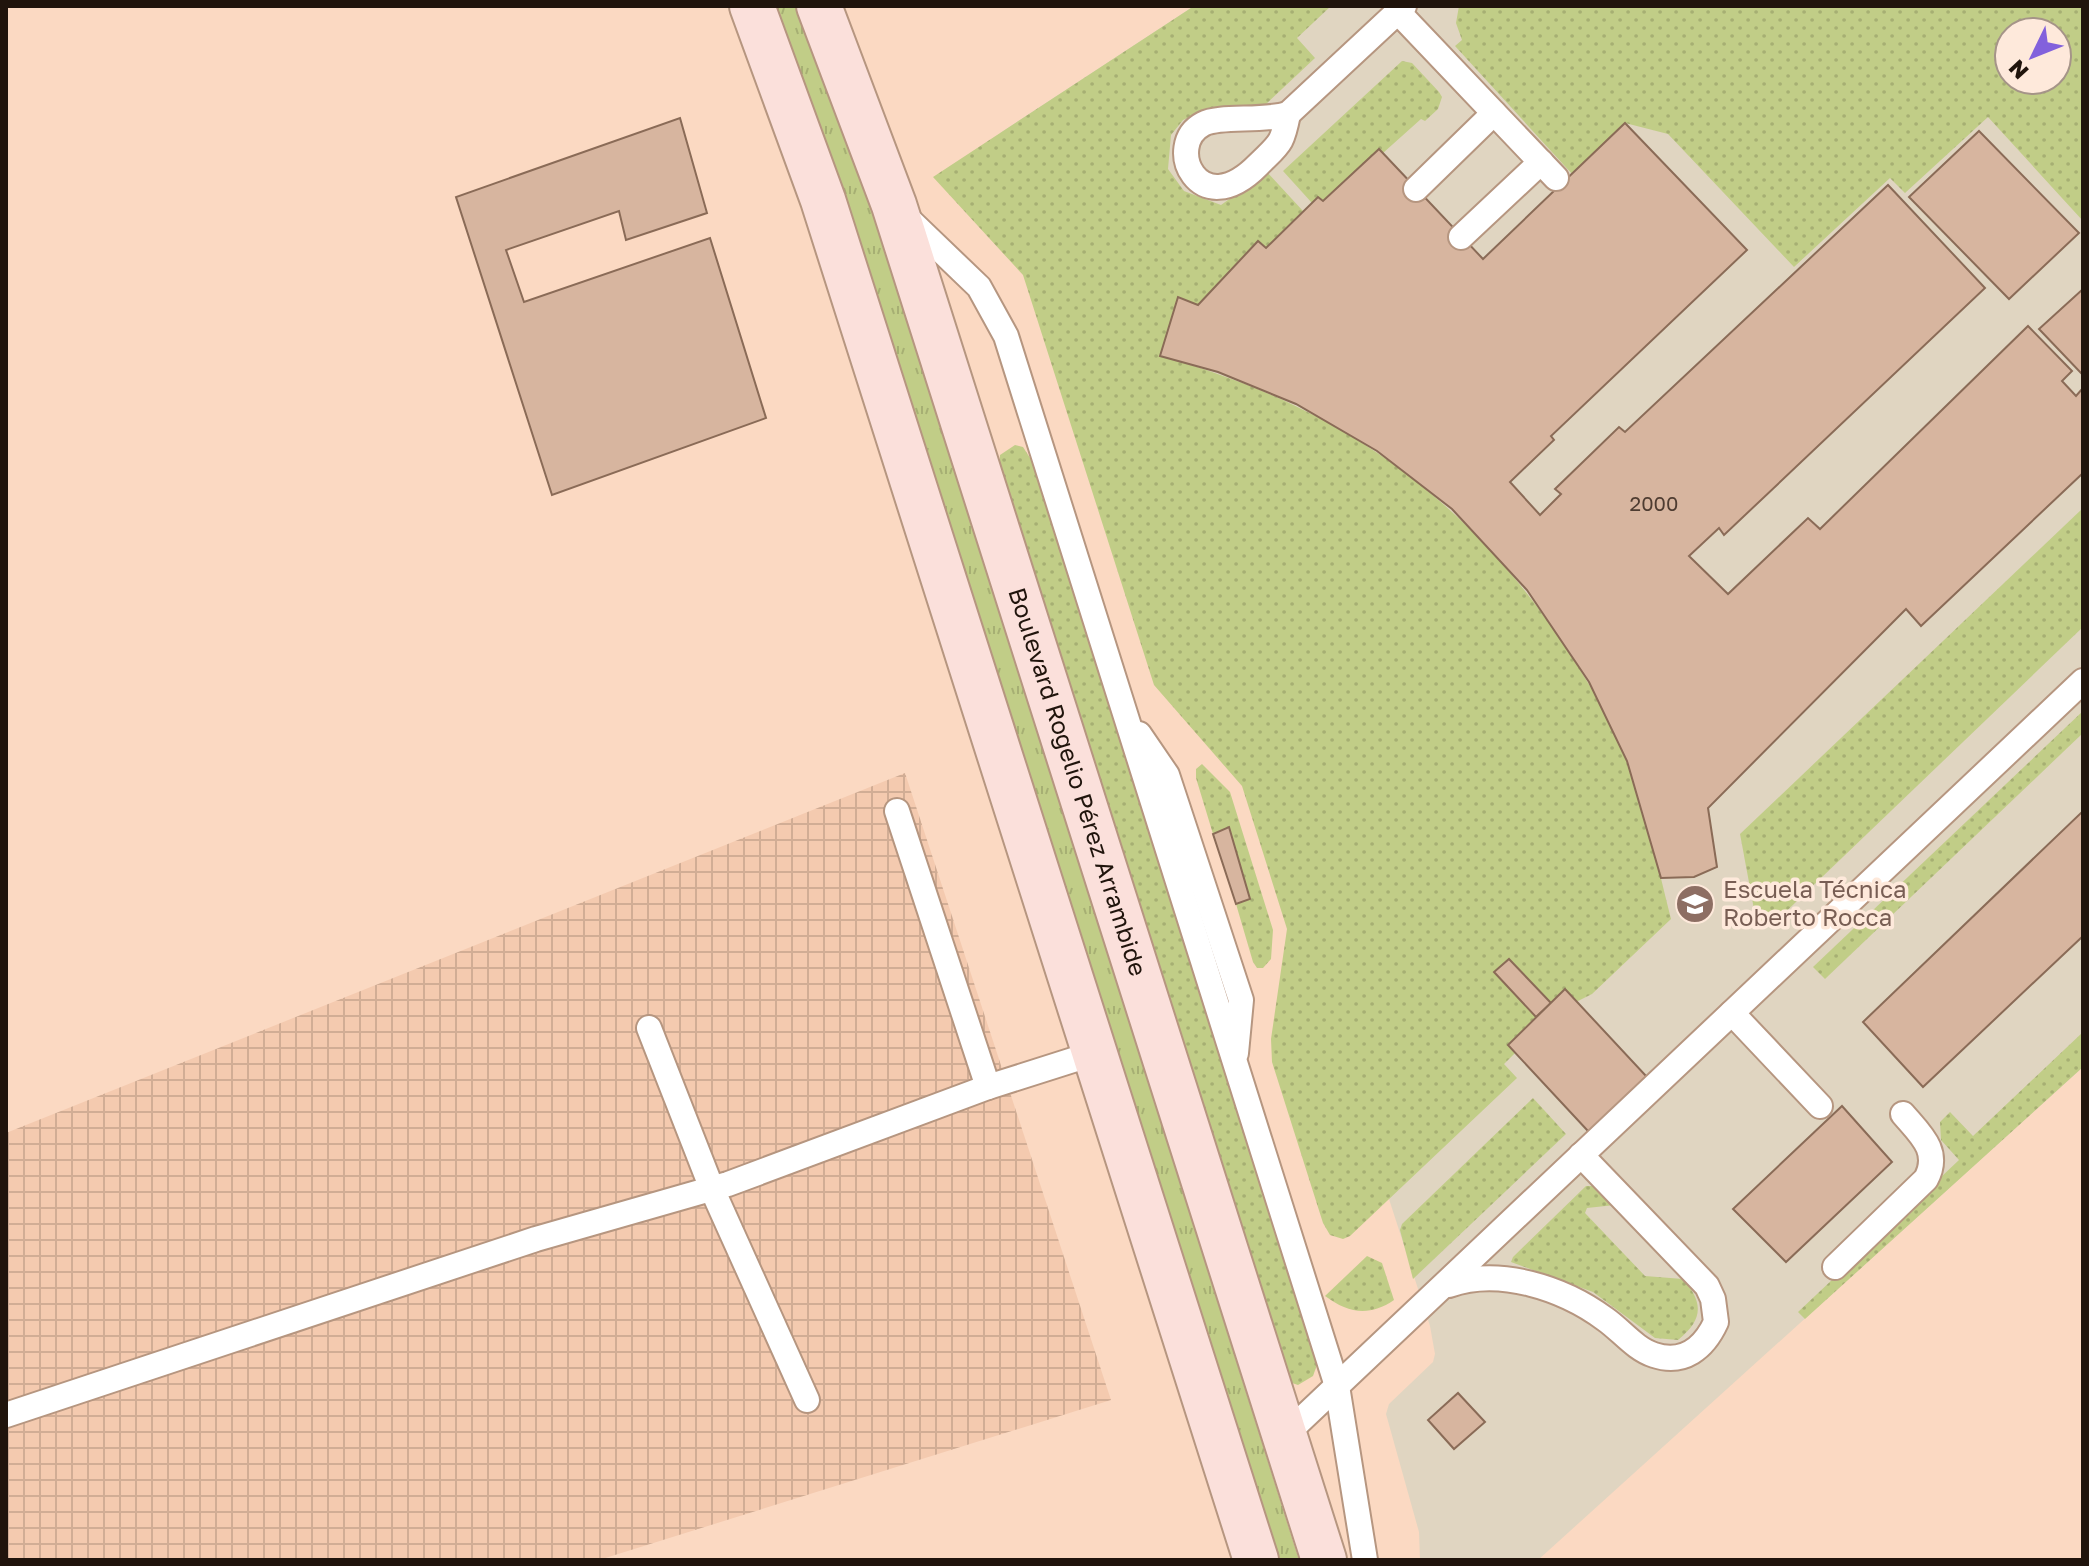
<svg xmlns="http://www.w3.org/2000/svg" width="2089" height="1566" viewBox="0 0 2089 1566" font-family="'Golos Text',sans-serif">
  <defs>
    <pattern id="industrial-grid" width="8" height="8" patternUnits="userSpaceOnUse" patternTransform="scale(2)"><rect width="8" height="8" fill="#f4caaf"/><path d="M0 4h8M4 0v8" fill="none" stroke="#d1ad95"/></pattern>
    <pattern id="grass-dots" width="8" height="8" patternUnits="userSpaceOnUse" patternTransform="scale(2)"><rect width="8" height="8" fill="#c1cd87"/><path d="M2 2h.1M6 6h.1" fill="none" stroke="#a6af73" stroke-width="1.8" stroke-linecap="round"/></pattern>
    <pattern id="park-tufts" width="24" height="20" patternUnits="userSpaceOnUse" patternTransform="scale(2)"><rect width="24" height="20" fill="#c1cd87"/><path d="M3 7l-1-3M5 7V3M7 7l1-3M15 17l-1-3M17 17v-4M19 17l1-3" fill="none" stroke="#a6af73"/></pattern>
  </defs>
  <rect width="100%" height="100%" fill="#fbd9c2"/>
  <path fill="url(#industrial-grid)" d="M905,773l206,627 -512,160h-593v-427z"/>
  <path fill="#e0d5c1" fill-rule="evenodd" d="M1194,6h889v1061l-545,493h-118l-1,-28 -33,-118 3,-10 44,-42 2,-8 -5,-28 -41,-127 -3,-46 -386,-1020zM2009,32h48v48h-48z"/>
  <g fill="url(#grass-dots)" fill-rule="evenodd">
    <path d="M1194,6h137l-34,32 18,20 -51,48 -56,3 -25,11 -12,15 -3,34 16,22 37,14 46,-33 36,39 -37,37 -8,-6 -60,63 -20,-7 -18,58c172,47 300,135 400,283 26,39 51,79 67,122 19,51 31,106 44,158l-79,75 -16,8 -12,-13 -13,14 -42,-43 -15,12 42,45 -28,27 7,9 -11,11 13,14 -167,158 -7,3 -13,-4 -7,-12 -51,-161 -1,-23 16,-110 -45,-143 -88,-101 -131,-410 -90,-98z"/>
    <path d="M1459,6h624v215l-95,-104 -83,76 -15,-15 -96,89 -126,-133 -43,-11 -52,52 -118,-129 7,-6 -6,-17zM2009,32h48v48h-48z"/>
    <path d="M1402,61l10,2 27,29 3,5 -4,12 -13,12 -4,-2 -38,34 -4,-4 -56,52 -5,-4 -6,6 -29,-32z"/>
    <path d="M1015,445l8,2 11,17 283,901 -4,11 -15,9 -9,-3 -290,-913 1,-14z"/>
    <path d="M2083,508v119l-310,297 -13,1 -4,-5 -16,-86z"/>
    <path d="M2083,711v22l-258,246 -12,-12z"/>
    <path d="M1202,764l28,28 43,138 -2,29 -8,9h-6l-4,-6 -17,-58 14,-5 -21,-71 -16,6 -17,-56v-9z"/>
    <path d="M2083,1032v35l-278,252 -7,-7 161,-152 -18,-20 -1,-18 10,-10 23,24z"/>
    <path d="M1533,1098l33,36 -153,145 -13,-49 2,-6z"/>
    <path d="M1586,1186h11l18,19 -28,3 -2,5 60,63 38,3c21,24 20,41 -5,61l-23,-2 -62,-46 -82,-30 2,-5z"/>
    <path d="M1367,1256l15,7 12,37c-25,17 -46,13 -69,-4z"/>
  </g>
  <path fill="url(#park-tufts)" d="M772,6h27l68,184 432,1370h-26z"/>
  <g fill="#d7b59f" stroke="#8a6b57" stroke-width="2">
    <path d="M680,118l27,95 -81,27 -7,-29 -113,39 18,52 186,-64 56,180 -214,77 -96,-298z"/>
    <path d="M1625,123l122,127 -196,186 3,4 -44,42 30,33 21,-21 -6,-5 64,-62 6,5 263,-247 97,103 -261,247 -5,-7 -30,28 39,38 80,-76 12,11 208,-203 44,45 -10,10 14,15 7,-8v85l-162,153 -15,-17 -198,199 9,59 -23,10 -33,1 -34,-117 -38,-79 -62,-92 -75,-81 -75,-58 -81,-47 -78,-32 -58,-16 18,-59 20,8 60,-64 8,7 52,-51 5,4 56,-52 104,110z"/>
    <path d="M1979,131l100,102 -70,66 -100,-102z"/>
    <path d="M2083,289v83l-2,1 -42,-44z"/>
    <path d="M2083,811v125l-160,151 -60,-65z"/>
    <path d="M1229,827l21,72 -14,5 -23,-70z"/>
    <path d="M1509,959l42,44 -15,14 -42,-45z"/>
    <path d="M1565,989l95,102 -59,54 -93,-100z"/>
    <path d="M1842,1106l50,56 -106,100 -53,-53z"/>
    <path d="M1458,1393l27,29 -31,27 -26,-29z"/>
  </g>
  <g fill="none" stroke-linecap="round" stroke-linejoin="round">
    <g stroke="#b69680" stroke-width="28">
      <g id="lane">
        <path d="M1398,12l158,166"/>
        <path d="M1288,114c-6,31 -8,29 -30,51 -59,60 -95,-20 -55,-41 17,-9 59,-2 85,-10z"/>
        <path d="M1288,114l116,-108"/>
        <path d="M1416,189l78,-76"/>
        <path d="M904,215l75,72 27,49 331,1050 28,174"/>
        <path d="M1461,237l80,-75"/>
        <path d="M1139,734l28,41 74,225 -5,53"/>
        <path d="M897,811l91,276"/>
        <path d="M1732,1013l88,93"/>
        <path d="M649,1028l63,161 95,211"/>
        <path d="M1835,1267l91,-88c15,-28 -6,-45 -23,-65"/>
        <path d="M1449,1285c50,-18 114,3 156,34 16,11 30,30 49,36 30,10 50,-7 62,-33l-3,-23 -6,-13 -126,-131"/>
        <path d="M6,1415l530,-176 192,-55 260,-97 107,-34"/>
        <path d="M1284,1436l799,-755"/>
      </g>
    </g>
    <g stroke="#b69680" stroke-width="48">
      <g id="secondary">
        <path d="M752,6l71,194 433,1360"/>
        <path id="s1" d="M819,6l75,199 430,1355"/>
      </g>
    </g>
    <use href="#lane" stroke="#fff" stroke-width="24"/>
    <use href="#secondary" stroke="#fbe0db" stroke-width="44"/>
  </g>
  <defs>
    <g id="school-disc" transform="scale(2)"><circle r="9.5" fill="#8d6e63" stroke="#fee9db"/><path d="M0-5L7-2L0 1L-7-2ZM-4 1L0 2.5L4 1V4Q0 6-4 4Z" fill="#fff"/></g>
  </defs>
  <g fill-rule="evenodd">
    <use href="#school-disc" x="1695" y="904"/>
  </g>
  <g text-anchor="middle" stroke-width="7" stroke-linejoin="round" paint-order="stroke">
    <g font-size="20" fill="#4e3c31">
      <text x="1654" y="511">2000</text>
    </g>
    <g font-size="24" fill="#20140c" stroke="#fee9db">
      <text dy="8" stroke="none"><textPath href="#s1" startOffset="818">Boulevard Rogelio Pérez Arrambide</textPath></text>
    </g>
    <g font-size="24" fill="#785e54" stroke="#fee9db" text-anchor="start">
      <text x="1723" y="898">Escuela Técnica<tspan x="1723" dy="28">Roberto Rocca</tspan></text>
    </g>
  </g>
  <rect width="2089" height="1566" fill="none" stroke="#20140c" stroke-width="16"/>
  <g transform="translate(2033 56) rotate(227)"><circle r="38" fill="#fee9db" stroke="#a59488" stroke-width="2"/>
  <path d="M0-6L14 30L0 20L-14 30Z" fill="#8261dc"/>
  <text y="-12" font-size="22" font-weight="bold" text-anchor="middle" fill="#20140c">N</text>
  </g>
</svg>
